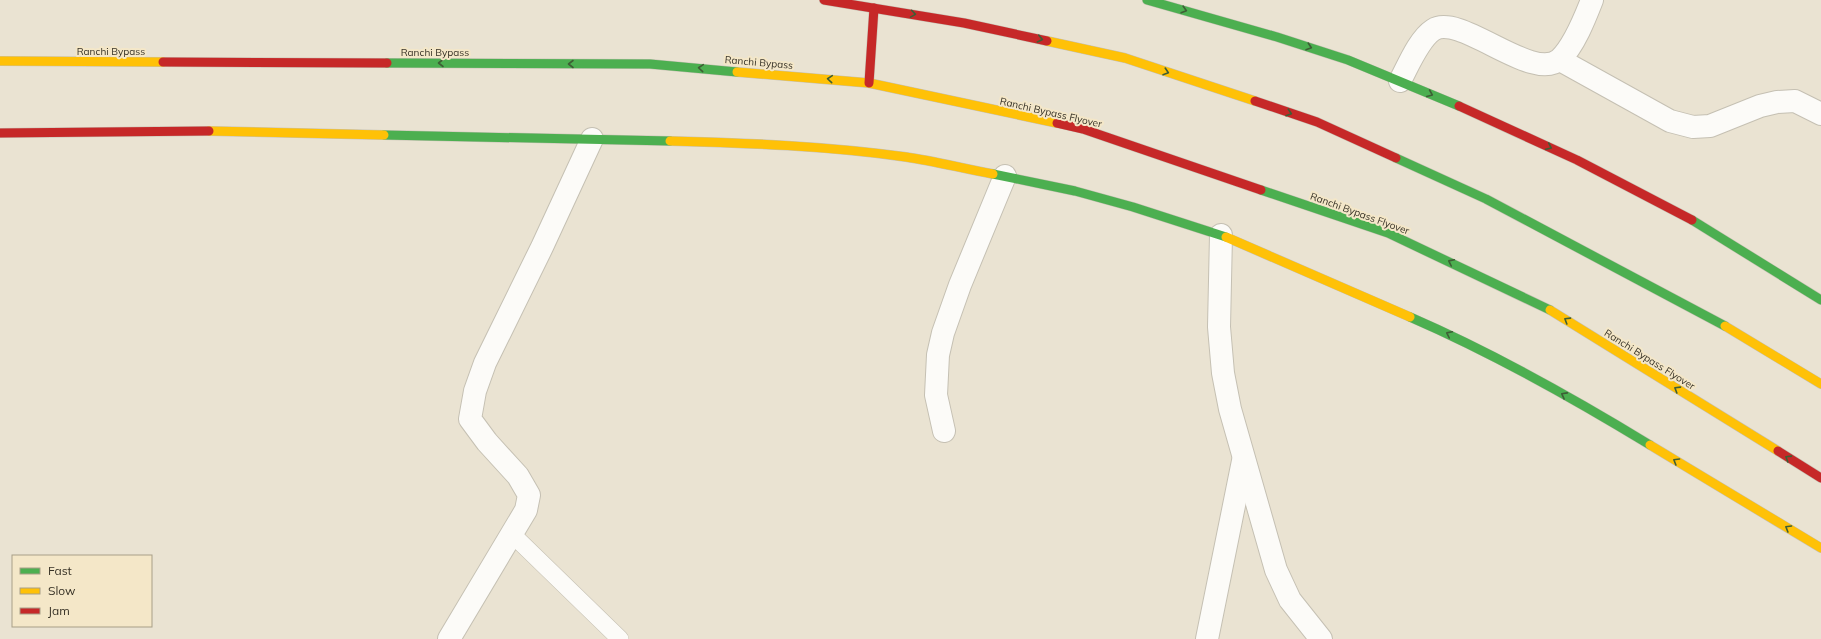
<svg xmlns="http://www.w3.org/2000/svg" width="1821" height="639" viewBox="0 0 1821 639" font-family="Mulish,sans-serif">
  <rect width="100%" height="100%" fill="#eae3d2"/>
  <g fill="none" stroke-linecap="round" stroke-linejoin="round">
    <g stroke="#c5c0b3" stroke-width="18">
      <path id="lane" d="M512,534l108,105"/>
    </g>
    <g stroke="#c5c0b3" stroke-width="24">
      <g id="street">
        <path d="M1560,60l110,61 23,6 17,-1 50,-20 17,-4 18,-1 26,13"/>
        <path d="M1400,81c8,-15 19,-42 33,-51 27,-18 100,54 127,29 14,-13 25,-41 32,-59"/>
        <path d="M1221,235l-2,92 4,46 7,36 46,161 14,30 31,39"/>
        <path d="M944,431l-8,-36 2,-40 5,-22 17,-48 45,-109"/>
        <path d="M449,639l77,-129 3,-15 -11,-19 -31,-34 -17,-23 5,-28 10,-28 57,-116 50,-108"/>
        <path d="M1207,639l36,-178"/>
      </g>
    </g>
    <g stroke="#c5c0b3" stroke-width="10">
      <g id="fast">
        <path d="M1147,0l130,37 71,23 111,46"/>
        <path d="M387,63l263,1 87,8"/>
        <path d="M384,135l286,6"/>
        <path d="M1396,158l90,41 239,127"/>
        <path d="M993,174l82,17 58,16 93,30"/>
        <path d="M1261,190l127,43 162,77"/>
        <path d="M1692,220l129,80"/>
        <path d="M1410,317c83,36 163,81 240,128"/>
      </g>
    </g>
    <g stroke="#c5c0b3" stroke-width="10">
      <g id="slow">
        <path d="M1047,41l78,17 130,43"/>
        <path d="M0,61l163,1"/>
        <path d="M737,72l132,11 188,40"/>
        <path d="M209,131l175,4"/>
        <path d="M670,141c78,2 158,5 236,16 29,4 58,12 87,17"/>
        <path d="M1226,237l184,80"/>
        <path d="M1550,310l228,141"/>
        <path d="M1725,326l96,58"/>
        <path d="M1650,445l171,103"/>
      </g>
    </g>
    <g stroke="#c5c0b3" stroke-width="10">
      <g id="jam">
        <path d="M824,0l140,23 83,18"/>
        <path d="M163,62l224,1"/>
        <path d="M869,83l5,-75"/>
        <path d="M1255,101l62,21 79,36"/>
        <path d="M1459,106l118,54 115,60"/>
        <path d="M1057,123l26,6 178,61"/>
        <path d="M0,133l209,-2"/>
        <path d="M1778,451l43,27"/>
      </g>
    </g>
    <use href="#lane" stroke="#fcfbf8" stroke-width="17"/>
    <use href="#street" stroke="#fcfbf8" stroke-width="22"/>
    <use href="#fast" stroke="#4caf50" stroke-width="9"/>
    <use href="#slow" stroke="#ffc107" stroke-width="9"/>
    <use href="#jam" stroke="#c62828" stroke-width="9"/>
  </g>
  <defs><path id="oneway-chevron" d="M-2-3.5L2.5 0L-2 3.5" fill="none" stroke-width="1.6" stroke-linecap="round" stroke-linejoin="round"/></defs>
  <g stroke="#3e5e35">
    <use href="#oneway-chevron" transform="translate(1184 10) rotate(16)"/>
    <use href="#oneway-chevron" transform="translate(913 14) rotate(9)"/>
    <use href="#oneway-chevron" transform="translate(1040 39) rotate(13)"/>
    <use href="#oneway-chevron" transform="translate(1309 47) rotate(18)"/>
    <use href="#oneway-chevron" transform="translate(441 63) rotate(-180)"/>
    <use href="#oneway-chevron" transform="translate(571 64) rotate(-180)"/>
    <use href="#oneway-chevron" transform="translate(701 68) rotate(-175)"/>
    <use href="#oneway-chevron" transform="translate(1166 72) rotate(18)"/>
    <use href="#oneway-chevron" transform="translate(830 79) rotate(-175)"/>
    <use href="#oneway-chevron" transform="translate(1430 94) rotate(23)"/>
    <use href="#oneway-chevron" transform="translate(1289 113) rotate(18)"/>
    <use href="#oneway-chevron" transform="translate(1549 147) rotate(25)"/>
    <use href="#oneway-chevron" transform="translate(1451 262) rotate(-154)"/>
    <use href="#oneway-chevron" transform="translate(1567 320) rotate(-148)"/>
    <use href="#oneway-chevron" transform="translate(1449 334) rotate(-154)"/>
    <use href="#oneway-chevron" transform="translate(1677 389) rotate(-148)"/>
    <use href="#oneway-chevron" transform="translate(1564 395) rotate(-152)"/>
    <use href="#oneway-chevron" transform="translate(1788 458) rotate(-148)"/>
    <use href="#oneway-chevron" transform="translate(1676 461) rotate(-149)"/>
    <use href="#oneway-chevron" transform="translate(1788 528) rotate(-149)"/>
  </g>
  <g text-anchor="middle" stroke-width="4" stroke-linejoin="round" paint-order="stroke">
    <g font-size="10" fill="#373226" stroke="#f4e7c8">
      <text x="111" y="55">Ranchi Bypass</text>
      <text x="435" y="56">Ranchi Bypass</text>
      <text transform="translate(759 62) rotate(5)" y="4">Ranchi Bypass</text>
      <text transform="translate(1051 112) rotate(13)" y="4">Ranchi Bypass Flyover</text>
      <text transform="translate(1360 213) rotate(20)" y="4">Ranchi Bypass Flyover</text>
      <text transform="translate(1650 359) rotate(32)" y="4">Ranchi Bypass Flyover</text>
    </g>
  </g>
  <rect x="12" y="555" width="140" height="72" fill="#f4e7c8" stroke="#a89f87"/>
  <rect x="20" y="568" width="20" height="6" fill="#4caf50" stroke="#a89f87"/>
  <text x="48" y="575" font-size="12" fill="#373226">Fast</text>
  <rect x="20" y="588" width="20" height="6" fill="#ffc107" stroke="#a89f87"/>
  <text x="48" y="595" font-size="12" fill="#373226">Slow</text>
  <rect x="20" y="608" width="20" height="6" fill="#c62828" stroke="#a89f87"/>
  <text x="48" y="615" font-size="12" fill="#373226">Jam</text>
</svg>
